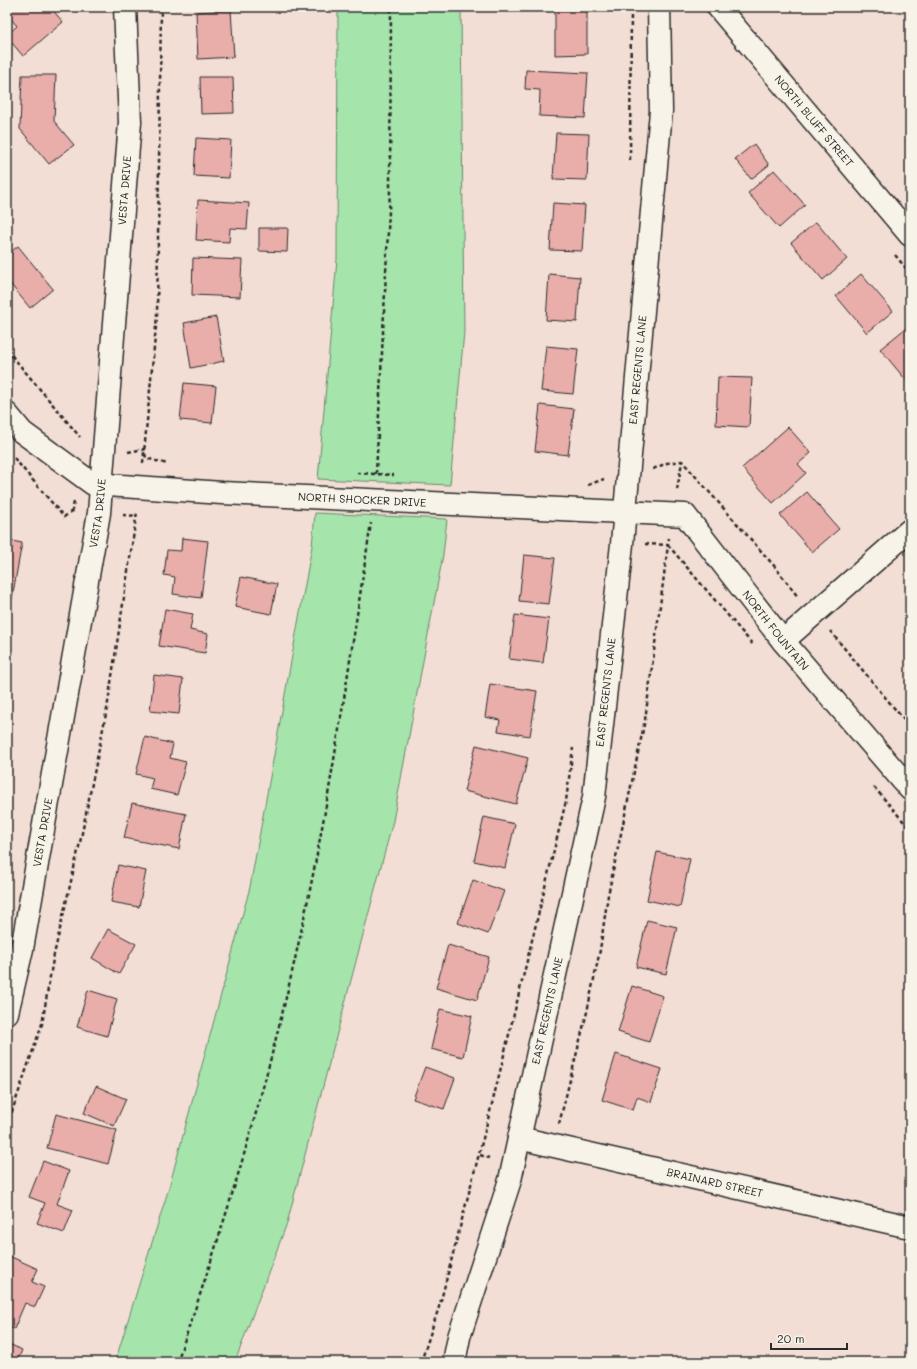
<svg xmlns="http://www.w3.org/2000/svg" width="917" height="1369" viewBox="0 0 917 1369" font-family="Mali,sans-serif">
  <rect width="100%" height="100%" fill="#f3ded5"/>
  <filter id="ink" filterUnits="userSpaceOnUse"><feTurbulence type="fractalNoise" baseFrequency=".025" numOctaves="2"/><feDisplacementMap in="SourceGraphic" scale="8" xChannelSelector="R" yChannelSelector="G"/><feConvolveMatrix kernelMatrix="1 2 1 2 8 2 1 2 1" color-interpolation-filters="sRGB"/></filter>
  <g filter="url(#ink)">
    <g fill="#a5e4ab" stroke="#68886b">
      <path d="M338,7h123l3,325 -14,153 -132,-6 19,-220z"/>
      <path d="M315,513l132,6 -4,36 -50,266 -106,402 -52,139h-120l53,-171 82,-304 62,-341z"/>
    </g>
    <g fill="#e9adaa" stroke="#2b2b2b">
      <path d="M7,7h43l13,15 -40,34 -16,-19v-2l10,-9 -10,-12z"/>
      <path d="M555,8h32v46l-32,1z"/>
      <path d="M231,10l3,47 -36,2 -2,-47z"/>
      <path d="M526,70l62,3 -3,45 -46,-2 1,-26 -15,-1z"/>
      <path d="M22,75h34l-2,46 20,24 -25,19 -29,-35z"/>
      <path d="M200,77h33l1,36 -33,1z"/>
      <path d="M556,133l33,1 -2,46 -34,-1z"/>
      <path d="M196,138l35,2 -2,38 -35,-2z"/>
      <path d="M754,144l15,21 -18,14 -16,-20z"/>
      <path d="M774,170l31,35 -26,23 -31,-35z"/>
      <path d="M198,200l51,3 -2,26 -17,-1 -1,14 -33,-2z"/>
      <path d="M553,203l32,2 -3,46 -32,-1z"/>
      <path d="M816,222l31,37 -24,21 -32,-37z"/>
      <path d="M259,228h29l-1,24 -28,-1z"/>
      <path d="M18,246l35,43 -23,19 -23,-28v-25z"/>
      <path d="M193,258l49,2 -2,37 -48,-2z"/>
      <path d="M549,274l31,3 -3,45 -31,-2z"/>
      <path d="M861,274l32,37 -26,22 -31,-37z"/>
      <path d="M216,317l8,44 -33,7 -7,-45z"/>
      <path d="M906,328l4,5v52l-30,-36z"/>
      <path d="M546,346l32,3 -5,45 -32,-3z"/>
      <path d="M718,377l34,1 -3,49 -33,-2z"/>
      <path d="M184,383l32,3 -4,37 -32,-3z"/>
      <path d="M540,405l34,4 -6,46 -33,-4z"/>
      <path d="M788,427l23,26 -13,11 8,9 -33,30 -31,-35z"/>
      <path d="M807,492l32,37 -27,23 -32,-37z"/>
      <path d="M182,538l26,3 -7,57 -28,-4 2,-17 -11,-2 3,-25 14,1z"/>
      <path d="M7,540l15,3 -13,72h-2z"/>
      <path d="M524,555l31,3 -6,46 -30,-3z"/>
      <path d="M241,577l36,7 -6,30 -36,-7z"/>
      <path d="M165,609l28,5 -3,16 18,4 -3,19 -46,-7z"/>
      <path d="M515,615l34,4 -6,44 -34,-4z"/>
      <path d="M154,675l29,4 -4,35 -29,-3z"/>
      <path d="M490,684l47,7 -7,45 -32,-5 2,-11 -15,-3z"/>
      <path d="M145,737l28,7 -3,14 16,4 -9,33 -27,-6 3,-11 -17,-4z"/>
      <path d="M476,745l52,13 -12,46 -52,-13z"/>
      <path d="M132,803l54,11 -7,35 -55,-11z"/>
      <path d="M484,817l31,7 -10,44 -31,-7z"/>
      <path d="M657,852l33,7 -10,48 -33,-7z"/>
      <path d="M118,865l28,6 -7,36 -28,-5z"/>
      <path d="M473,880l31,11 -16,43 -30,-11z"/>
      <path d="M647,920l30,7 -11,47 -30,-7z"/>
      <path d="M108,929l28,15 -17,30 -27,-16z"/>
      <path d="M448,945l41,12 -12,43 -41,-12z"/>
      <path d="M632,986l31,10 -14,46 -31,-10z"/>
      <path d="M88,990l29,9 -10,37 -30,-9z"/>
      <path d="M440,1009l32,7 -9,41 -32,-8z"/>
      <path d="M616,1054l46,15 -11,33 -14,-5 -4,13 -31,-10z"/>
      <path d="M425,1067l30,11 -11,31 -31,-10z"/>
      <path d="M96,1086l30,13 -12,27 -30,-13z"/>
      <path d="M56,1114l61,16 -9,34 -61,-16z"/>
      <path d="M43,1161l26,10 -12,33 16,6 -9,23 -27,-10 8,-20 -16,-6z"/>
      <path d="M7,1255l31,14 -6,13 12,5 -9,20 -10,-4 -11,26 -7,-3z"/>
      <path d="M7,1343l15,7 -5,12h-10z"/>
    </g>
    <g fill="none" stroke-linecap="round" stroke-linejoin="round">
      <g stroke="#2b2b2b" stroke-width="25">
        <g id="street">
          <path id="s1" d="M718,7l192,228"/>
          <path id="s2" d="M7,414l15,18 71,52 129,9 463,22 98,126 127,148"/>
          <path d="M783,641l127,-111"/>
          <path id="s3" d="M7,1013l15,-64 77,-436 31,-391 -5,-115"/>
          <path id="s4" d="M519,1138l391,89"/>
          <path id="s5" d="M454,1362l5,-25 51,-157 84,-383 28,-253 39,-433 -2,-104"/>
        </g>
      </g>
      <g stroke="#2b2b2b" stroke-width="2.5" stroke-dasharray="4 3" stroke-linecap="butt">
        <path d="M630,160l1,-153"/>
        <path d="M895,255l15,18"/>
        <path d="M7,350l73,87"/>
        <path d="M128,452l16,-3 2,9 21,6"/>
        <path d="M14,458l50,59 8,-6"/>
        <path d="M143,463l14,-147 4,-309"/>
        <path d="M653,469l14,-6 15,-2 94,107 22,29"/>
        <path d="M357,473l37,2"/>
        <path d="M376,474l14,-283 1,-184"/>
        <path d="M588,485l16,-6"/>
        <path d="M677,490l5,-28"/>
        <path d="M74,502l-2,9h4"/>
        <path d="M123,515l13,1"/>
        <path d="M645,544l23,1 1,-7"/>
        <path d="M668,545l86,101"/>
        <path d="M830,631l80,96"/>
        <path d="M874,787l36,42"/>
        <path d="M559,1124l28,-112 13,-62 8,-55 37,-175 23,-175"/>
        <path d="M7,1126l35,-102 11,-65 28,-121 26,-129 30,-197"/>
        <path d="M480,1155l9,3"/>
        <path d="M177,1362c47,-135 89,-272 120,-412 32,-141 52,-284 74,-427"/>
        <path d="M421,1362l19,-58 53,-204 73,-299 7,-53"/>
      </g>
      <use href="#street" stroke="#f7f3e8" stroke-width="22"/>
    </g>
  </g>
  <g text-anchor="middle" stroke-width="4" stroke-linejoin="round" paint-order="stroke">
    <g font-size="11" fill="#2b2b2b" stroke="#f7f3e8">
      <text dy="4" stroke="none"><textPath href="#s1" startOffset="149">NORTH BLUFF STREET</textPath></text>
      <text dy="4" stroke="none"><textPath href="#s3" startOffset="832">VESTA DRIVE</textPath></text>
      <text dy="4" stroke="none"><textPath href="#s5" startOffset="1012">EAST REGENTS LANE</textPath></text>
      <text dy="4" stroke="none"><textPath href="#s2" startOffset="381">NORTH SHOCKER DRIVE</textPath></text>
      <text dy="4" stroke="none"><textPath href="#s3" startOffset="508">VESTA DRIVE</textPath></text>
      <text dy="4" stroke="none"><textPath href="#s2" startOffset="851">NORTH FOUNTAIN</textPath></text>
      <text dy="4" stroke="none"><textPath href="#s5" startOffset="688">EAST REGENTS LANE</textPath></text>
      <text dy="4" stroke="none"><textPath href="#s3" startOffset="184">VESTA DRIVE</textPath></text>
      <text dy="4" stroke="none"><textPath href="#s5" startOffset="364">EAST REGENTS LANE</textPath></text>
      <text dy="4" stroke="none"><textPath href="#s4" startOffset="201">BRAINARD STREET</textPath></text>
    </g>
  </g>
  <rect width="917" height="1369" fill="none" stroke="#f7f3e8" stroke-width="24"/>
  <rect x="12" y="12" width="893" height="1345" fill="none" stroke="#2b2b2b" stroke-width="1.5" filter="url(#ink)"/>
  <path d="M771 1343v6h76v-6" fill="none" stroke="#2b2b2b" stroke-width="2"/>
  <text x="777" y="1343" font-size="12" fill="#2b2b2b" stroke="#f7f3e8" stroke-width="3" paint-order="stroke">20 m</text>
</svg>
